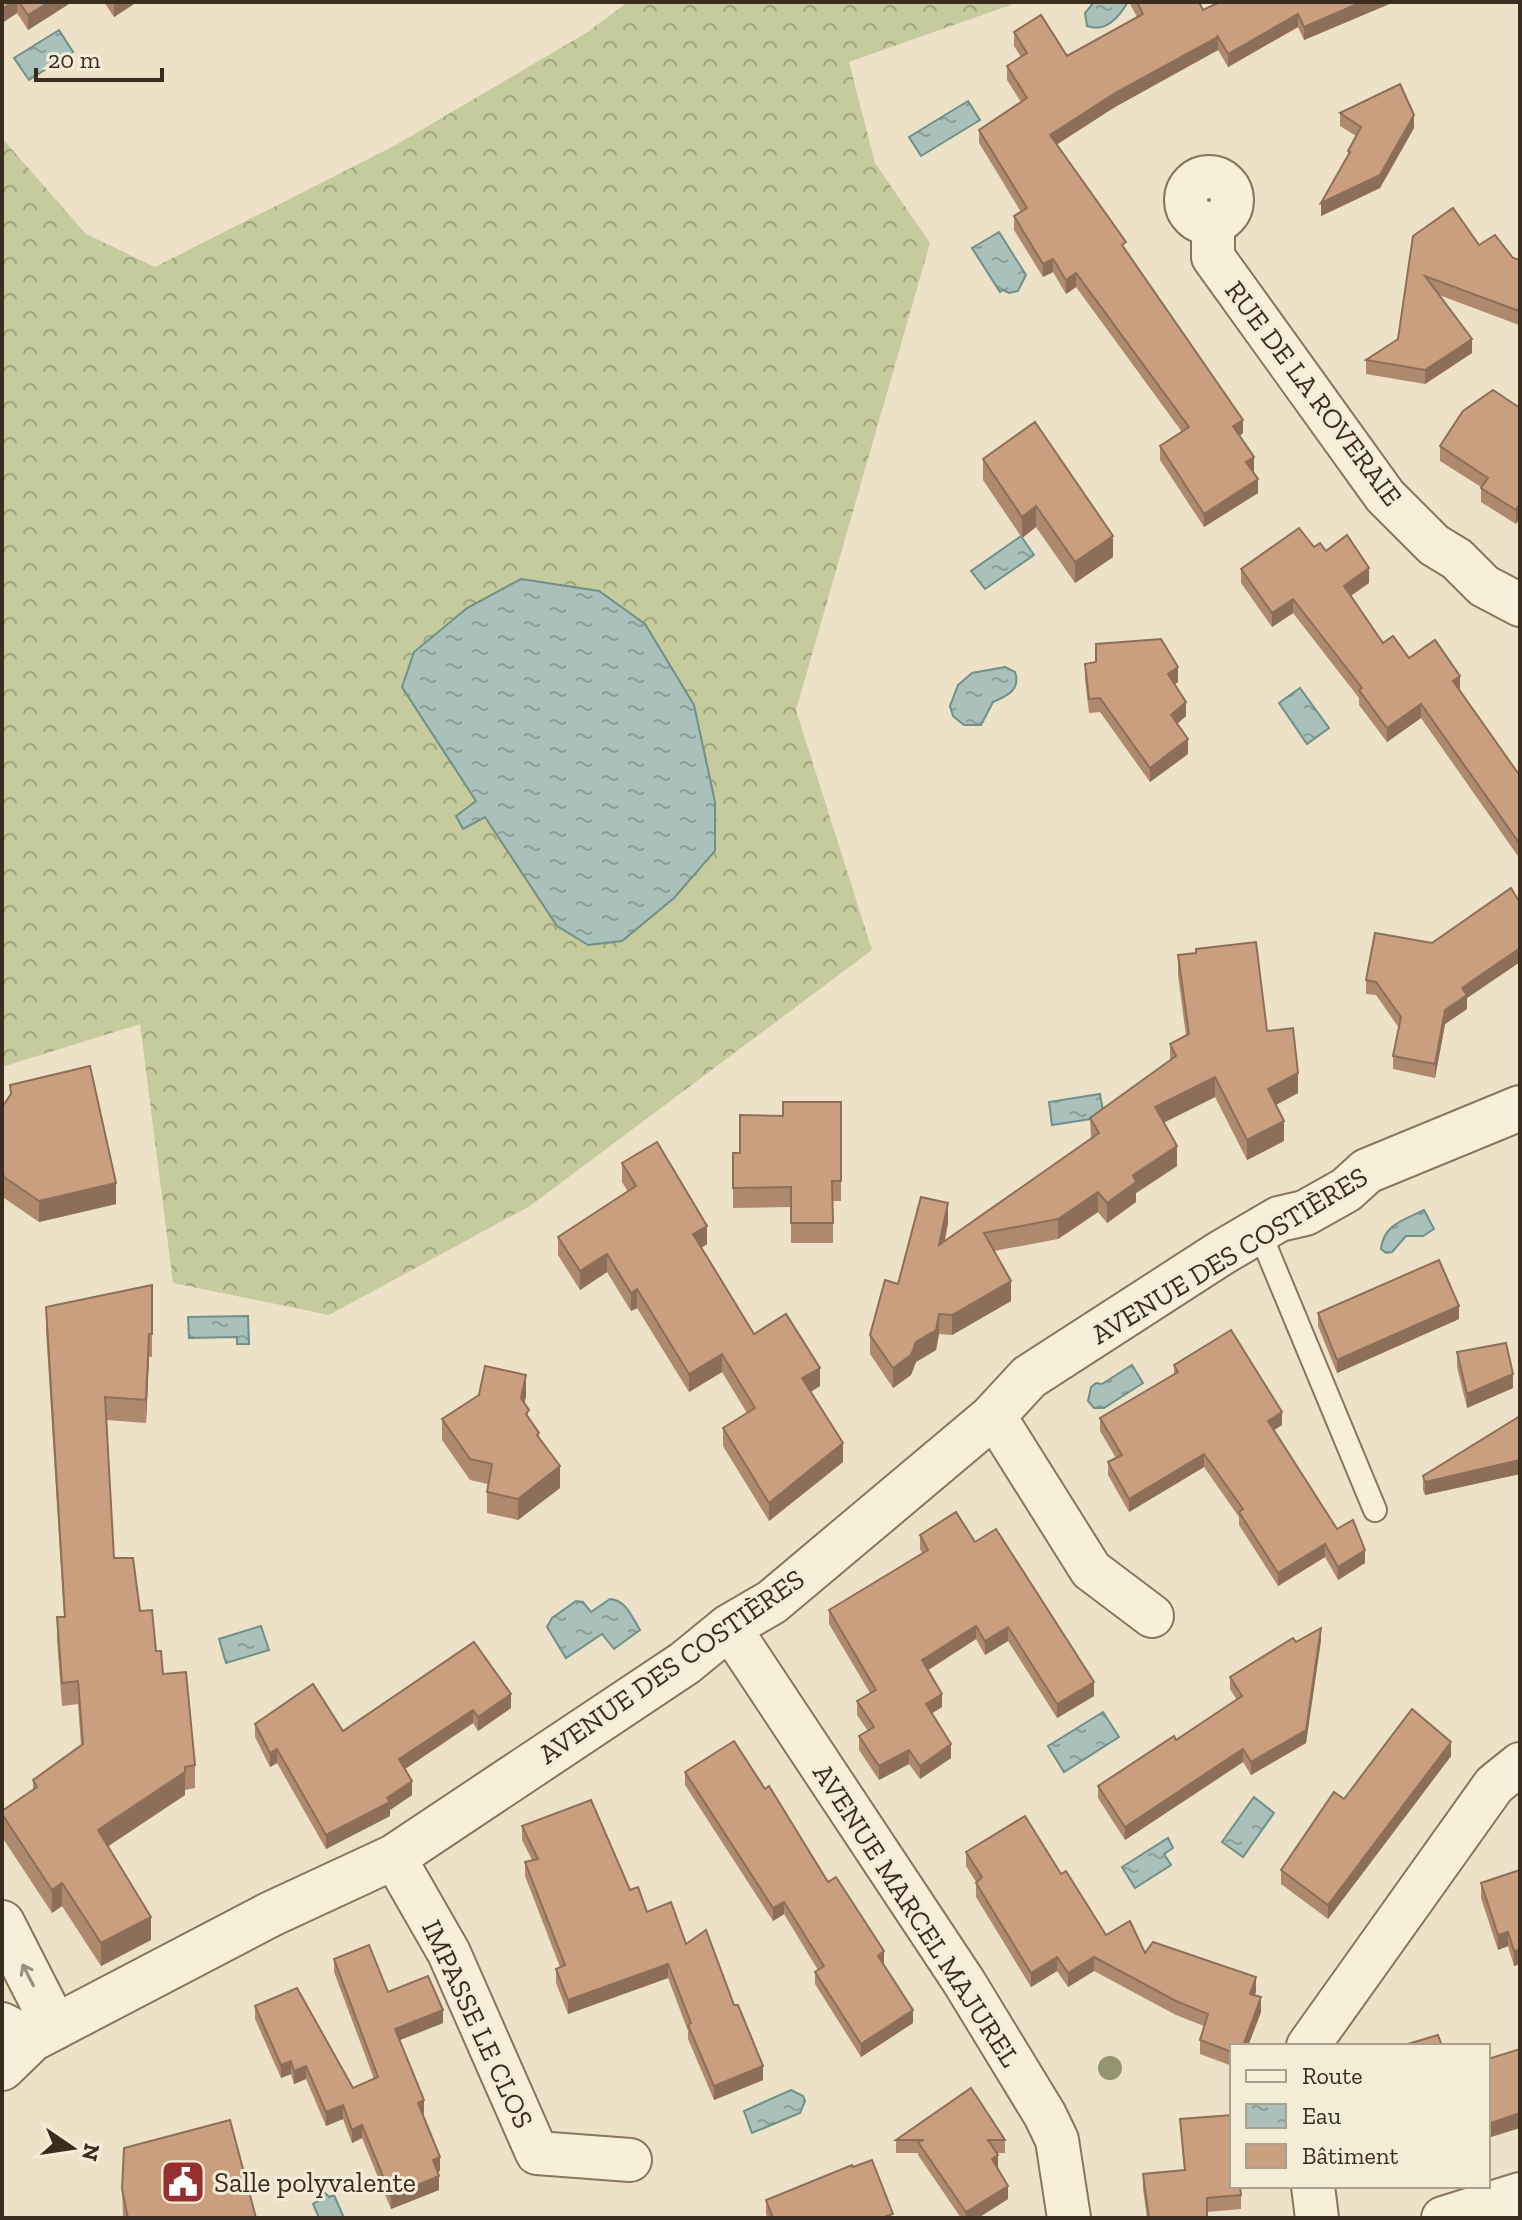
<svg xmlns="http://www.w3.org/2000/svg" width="1522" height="2220" viewBox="0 0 1522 2220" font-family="'Zilla Slab',serif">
  <defs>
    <pattern id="forest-crowns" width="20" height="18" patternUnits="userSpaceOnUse" patternTransform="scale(2)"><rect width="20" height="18" fill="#c5cb9c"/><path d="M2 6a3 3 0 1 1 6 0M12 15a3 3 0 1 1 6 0" fill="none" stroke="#a1a57f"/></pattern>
    <pattern id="water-ripples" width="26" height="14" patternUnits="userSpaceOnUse" patternTransform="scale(2)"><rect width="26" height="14" fill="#a9c1ba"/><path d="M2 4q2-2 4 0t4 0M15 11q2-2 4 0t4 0" fill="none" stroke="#8b9d97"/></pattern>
  </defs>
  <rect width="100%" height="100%" fill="#ede2c8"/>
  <path fill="url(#forest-crowns)" d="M628,2h391l-170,60 26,101 55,80 -134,467 76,240 -342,256 -201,109 -156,-32 -33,-259 -138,43v-929l84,96 69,33 239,-121 192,-113z"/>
  <g fill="url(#water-ripples)" stroke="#6f9088" stroke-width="2">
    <path d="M1094,2h34c-9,15 -22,31 -41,24l-2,-13z"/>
    <path d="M59,30l14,22 -44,28 -15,-22z"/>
    <path d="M968,101l12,19 -59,36 -12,-19z"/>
    <path d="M999,232l27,43 -8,16 -9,2 -6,-3 -3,2 -28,-44z"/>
    <path d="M1021,536l13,19 -49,34 -14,-18z"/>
    <path d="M521,579l78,12 46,33 49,81 21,97v49l-41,47 -52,43 -34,4 -31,-19 -72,-109 -22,12 -7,-13 20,-15 -74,-114 12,-35 53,-44z"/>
    <path d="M1005,667l10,5c6,18 -8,24 -22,30l-12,23h-17l-11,-9 -3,-10 8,-21 14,-12z"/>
    <path d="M1300,688l29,40 -22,16 -28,-41z"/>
    <path d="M1100,1094l4,23 -52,8 -3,-23z"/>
    <path d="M1424,1210l10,19 -11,7h-17l-14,16 -6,1 -5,-4c2,-24 23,-29 43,-39z"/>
    <path d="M248,1316l1,28h-12v-7l-48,1 -1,-21z"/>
    <path d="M1132,1365l11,18 -39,25h-10l-6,-7 3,-14 5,-4 6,1z"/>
    <path d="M610,1599c16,1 22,18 30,31l-26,19 -12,-15 -36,24 -19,-31 5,-9 24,-17 7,1 8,10z"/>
    <path d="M261,1626l8,24 -43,13 -7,-24z"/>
    <path d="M1103,1712l16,25 -55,35 -16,-26z"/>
    <path d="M1254,1797l20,16 -31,44 -21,-15z"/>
    <path d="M1168,1838l5,10 -9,6 7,11 -36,23 -13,-21z"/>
    <path d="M791,2090l12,6 2,5 -5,12 -48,20 -8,-22z"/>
    <path d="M324,2192l5,5 5,-2 10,23h-25l-6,-14 5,-3 -1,-8z"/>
  </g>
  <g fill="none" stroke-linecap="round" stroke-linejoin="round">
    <g stroke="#89755d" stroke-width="26">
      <path id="service" d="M1259,1231l116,279"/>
    </g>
    <g stroke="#89755d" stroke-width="46">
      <g id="minor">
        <circle cx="1209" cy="200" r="23"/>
        <path d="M1213,223v34l172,239 49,49 23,14 27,27 36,19"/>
        <path d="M992,1417l13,16 86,137 61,46"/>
        <path d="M729,1627l235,355 81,133 12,25 12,78"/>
        <path d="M394,1857l55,96 88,200 93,7"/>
        <path d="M2,2024l30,15"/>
        <path d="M1308,2046l186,-261 26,-21"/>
        <path d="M1313,2186l4,32"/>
        <path d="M1443,2218l77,-24"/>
      </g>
    </g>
    <g stroke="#89755d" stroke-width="48">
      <g id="tertiary">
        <path d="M2,1923l53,104"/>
        <path d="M2,2068l30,-29 239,-125 123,-57 291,-194 44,-36 43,-25 220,-185 37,-40 192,-124 58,-34 26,-6 41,-23 21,-19 153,-63"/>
      </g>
    </g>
    <use href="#service" stroke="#f8efdb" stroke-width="22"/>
    <use href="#minor" stroke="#f8efdb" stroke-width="42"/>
    <use href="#tertiary" stroke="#f8efdb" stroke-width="44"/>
  </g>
  <circle fill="#939470" cx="1110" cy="2068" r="12"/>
  <g fill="#ae896d">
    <path d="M2,2h70l-44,28 -11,-17 -15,10z"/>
    <path d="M104,2h33l-23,15z"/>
    <path d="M1129,2h70l4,8 191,-8 -90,38 -6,-13 -70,40 -10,-17 -103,57 -59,37 187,289 -3,3 14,35h-1l5,22 -54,34 -44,-67v-14l22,-14 -106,-145 -10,7 -13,-22 -10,5 -29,-47v-14l7,-4 -42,-69v-13l42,-28 -14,-22v-14l14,-9 -7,-11v-14l53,24 70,-39z"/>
    <path d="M1340,113l74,15 -34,60 -59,28 27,-60v-5l8,-15 -16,-10z"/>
    <path d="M1413,236l66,9 41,15 -1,65 -80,-30 33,58 -47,31 -59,-10v-14l32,-21z"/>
    <path d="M1520,408v109l-4,7 -35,-22v-15l-41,-26v-15z"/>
    <path d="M983,459l130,98 -38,26 -39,-56 -14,11 -39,-58z"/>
    <path d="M1314,547l12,4 43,32 -18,13 32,47 77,48 60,85v83l-99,-141 -34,24 -28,-37v-7l-66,-85 -21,14 -31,-44v-14z"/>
    <path d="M1085,664l93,18 -3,2 11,32 -9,8 11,30 -38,28 -50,-70 -11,1 -4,-34z"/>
    <path d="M1520,903v59l-53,36v11l-22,15 -10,54 -42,-9v-13l6,-28 -23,-33 -10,-1v-14l66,-37z"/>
    <path d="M1178,955l89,76 31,62 -22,12 8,36 -37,19 -32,-63 -52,26 14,43 -41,27v9l-29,21 -9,-11 -40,27 -64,12 17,50 -59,34 -13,-1 -3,16 -20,12 -5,13 -18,13 -23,-34v-19l28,-51 50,-61 -3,18 146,-103 -1,-20 80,-57v-17l16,-8 -8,-61z"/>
    <path d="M10,1085l106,119 -77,18 -35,-24 -2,-11v-80l8,-10z"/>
    <path d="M841,1102v99h-8v42h-42v-36l-58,1v-55h7l43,-37z"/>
    <path d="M622,1163l85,81 -6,4 53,86 66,52 -9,6 32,70 -74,59 -46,-75v-18l24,-15 -25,-41 -33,20 -52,-84 -6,3 -24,-39 -27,18 -22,-35v-18l70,-45 -6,-10z"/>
    <path d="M152,1285v72h-3l-3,66 -39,-3 7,138 26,53 16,40 7,23 32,91v23l-10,2v5l-77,51 43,94 -50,26 -39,-60 -10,7 -50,-76v-26l31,-21v-10l48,-35 -3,-41 -16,2 -5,-66v-23h7l-18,-287v-23z"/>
    <path d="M1318,1313l141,6 -122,54 -19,-47z"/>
    <path d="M1457,1352l56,36 -46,20 -10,-41z"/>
    <path d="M1174,1365l108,60 -8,5 63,99 28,34 -27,17 -13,-23 -47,29 -39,-61v-8l-35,-50 -75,45 -21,-37v-13l8,-4 -16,-27v-13l74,-44z"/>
    <path d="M526,1396l-2,7 5,15 31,70 -42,32 -31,-7v-21l1,-8 -18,-4 -28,-40v-21z"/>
    <path d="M1520,1416v58l-95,21 -2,-5v-14z"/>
    <path d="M920,1535l55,7 119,154 -37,22 -49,-77 -23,14 -9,-16 -48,31 14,37 -10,6 19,45 -31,21 -11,-15 -30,16 -20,-30v-14l9,-5 -11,-16v-14l13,-8 -41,-69v-14l93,-57 -2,-4z"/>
    <path d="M1321,1640l-15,103 -55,32 -8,-13 -118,78 -27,-42v-12l78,-46 61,-40 -7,-11v-12l66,-35z"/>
    <path d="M474,1642l37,66 -33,23 -5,-8 -68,46 7,26 -22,15v6l-64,33 -49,-86 -7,4 -15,-30v-13l88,7z"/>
    <path d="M1451,1756l-123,163 -47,-35v-14l63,-71z"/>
    <path d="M685,1772l80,17 118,175 30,59 -52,34 -46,-73v-12l3,-2 -34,-56 -11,7 -88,-136z"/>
    <path d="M522,1826l108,64 17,22 39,32 77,136 -49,20 -26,-61v-8l-20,-53 -100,36 -12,-31v-14l4,-2 -35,-91v-14l7,-2 -10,-20z"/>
    <path d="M966,1852l95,22 45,61 39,18 111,38 -1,4 6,17 -13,34h-16v20l-32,-12v-14l4,-14 -28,-11 -82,-44 -26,16 -11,-16 -26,16 -55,-90v-15l-10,-16z"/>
    <path d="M1520,1870v94l-6,2 -6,-20 -10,4 -17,-52v-15z"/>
    <path d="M334,1959l54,33 55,31 -43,17 24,74h-2l18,57 -3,1 2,18 -48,19 -29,-71 -10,5 -9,-24 -17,7 -20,-47 -12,5 -3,-10 -10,4 -26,-59v-13l98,82 21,-9 -40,-107z"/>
    <path d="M1180,2119l61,76v14l-34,3v6h-60l-4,-29v-15l41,-4z"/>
    <path d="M896,2140h109v13h-8l1,14 10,32 -30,19h-17l-43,-63v-2h-22z"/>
    <path d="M853,2167l40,51h-125l-2,-4v-14z"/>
    <path d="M122,2189l134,29h-133z"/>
  </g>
  <g fill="#8d6f59">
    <path d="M13,2h4v11l-15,10v-14z"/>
    <path d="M49,2h23l-44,28v-15z"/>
    <path d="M115,2h22l-23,15v-14z"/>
    <path d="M1362,2h32l-90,38v-13z"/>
    <path d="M1298,14v13l-70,40v-13z"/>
    <path d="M1218,37v13l-103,57 -65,42v-14l65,-42z"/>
    <path d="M1414,115v13l-34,60 -59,28v-13z"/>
    <path d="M1053,259v13l-10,5v-13z"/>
    <path d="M1076,273v14l-10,7v-14z"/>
    <path d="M1472,339v14l-47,31v-14z"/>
    <path d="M1243,420v13l-10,7v-14z"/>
    <path d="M1254,457v14l-8,5v-14z"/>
    <path d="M1258,479v14l-54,34v-13z"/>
    <path d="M1520,503v14l-4,7v-14z"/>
    <path d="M1036,506v21l-14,11v-21z"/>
    <path d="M1113,536v21l-38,26v-21z"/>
    <path d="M1369,568v15l-25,17v-14z"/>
    <path d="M1293,599v14l-21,14v-14z"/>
    <path d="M1178,667v15l-10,7v-15z"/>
    <path d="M1460,676v15l-7,-10z"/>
    <path d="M1186,702v14l-15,13v-14z"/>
    <path d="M1421,704v14l-34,24v-14z"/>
    <path d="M1188,739v15l-38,28v-14z"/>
    <path d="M1520,948v14l-53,36v11l-22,15 -10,54v-14l10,-54 17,-22z"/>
    <path d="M1298,1073v20l-30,16v-20z"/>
    <path d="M1215,1077v20l-60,30v-20z"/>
    <path d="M1284,1121v20l-37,19v-20z"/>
    <path d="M1177,1146v20l-41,27v9l-29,21v-20l26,-28z"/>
    <path d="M116,1183v21l-77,18v-21z"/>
    <path d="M1098,1192v20l-40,27v-20z"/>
    <path d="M948,1203v20l-9,42v-20z"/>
    <path d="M707,1226v18l-14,9v-19z"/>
    <path d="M607,1254v18l-27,18v-19z"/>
    <path d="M1011,1281v20l-59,34v-20z"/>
    <path d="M637,1289v19l-6,3v-18z"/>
    <path d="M1459,1306v13l-122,54v-13z"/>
    <path d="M939,1314v20l-3,16 -20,12 -5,13 -18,13v-20z"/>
    <path d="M149,1334v23l-3,66v-23z"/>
    <path d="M722,1354v18l-33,20v-18z"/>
    <path d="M820,1368v18l-18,11v-19z"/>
    <path d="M1513,1374v14l-46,20v-14z"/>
    <path d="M526,1375v21l-5,23v-21z"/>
    <path d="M1282,1412v13l-14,9v-13z"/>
    <path d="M843,1443v19l-74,59v-18z"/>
    <path d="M1204,1454v13l-75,45v-13z"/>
    <path d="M1520,1460v14l-95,21v-13z"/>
    <path d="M560,1466v22l-42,32v-21z"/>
    <path d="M1325,1544v13l-47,29v-13z"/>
    <path d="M1365,1550v13l-27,17v-13z"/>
    <path d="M976,1626v13l-54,35v-14z"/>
    <path d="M1008,1627v14l-23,14v-14z"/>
    <path d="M1321,1628v12l-15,103 -55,32v-13z"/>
    <path d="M1094,1682v14l-37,22v-14z"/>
    <path d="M511,1694v14l-33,23v-14z"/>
    <path d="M942,1694v13l-16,10v-13z"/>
    <path d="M473,1710v13l-74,50v-14z"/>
    <path d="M1451,1742v14l-123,163v-14z"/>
    <path d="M951,1744v14l-31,21v-13z"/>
    <path d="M277,1749v14l-7,4v-14z"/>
    <path d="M1243,1749v13l-118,78v-13z"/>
    <path d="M909,1750v14l-30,16v-14z"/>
    <path d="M185,1772v23l-87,58v-23z"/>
    <path d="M412,1781v14l-22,15v6l-64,33v-14l61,-37z"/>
    <path d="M62,1883v23l-10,7v-23z"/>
    <path d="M784,1902v12l-11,7v-13z"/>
    <path d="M151,1917v23l-50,26v-23z"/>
    <path d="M1508,1932v14l-10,4v-15z"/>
    <path d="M1520,1950v14l-6,2v-15z"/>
    <path d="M884,1951v13l-6,-8z"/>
    <path d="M1057,1957v14l-26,16v-14z"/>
    <path d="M1094,1957v14l-26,16v-14z"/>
    <path d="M668,1964v14l-100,36v-14z"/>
    <path d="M1256,1977v14l-6,17v-14z"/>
    <path d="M1261,1997v15l-13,34h-5z"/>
    <path d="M443,2010v13l-48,19v-13z"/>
    <path d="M913,2010v13l-52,34v-13z"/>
    <path d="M291,2061v13l-10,4v-13z"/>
    <path d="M306,2066v13l-12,5v-13z"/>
    <path d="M763,2066v14l-49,20v-14z"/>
    <path d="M424,2100v14l-6,2v-13z"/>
    <path d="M343,2105v14l-17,7v-14z"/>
    <path d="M1520,2113v15l-32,10v-14z"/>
    <path d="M362,2125v13l-10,5v-13z"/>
    <path d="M998,2155v13l-6,-9z"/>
    <path d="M440,2157v14l-7,2v-13z"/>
    <path d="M439,2176v14l-48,19v-13z"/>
    <path d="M1008,2186v13l-30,19h-12v-6z"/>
  </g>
  <g fill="#ca9f7f" stroke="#8d6f59" stroke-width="2">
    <path d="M2,2h11l-11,7z"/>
    <path d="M19,2h30l-21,13z"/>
    <path d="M1137,2h62l4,8 17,-8h142l-58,25 -6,-13 -70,40 -11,-19 1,2 -103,56 -65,42 76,107 -4,3 121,175 -10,6 21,31 -8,5 12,17 -54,35 -44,-68 29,-19 -113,-154 -10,7 -13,-21 -10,5 -29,-48 13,-8 -48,-78 48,-32 -20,-32 20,-13 -13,-21 27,-17 26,41 76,-42z"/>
    <path d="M1400,84l14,31 -34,60 -59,28 29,-51 -2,-1 13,-24 -21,-14z"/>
    <path d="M1453,208l26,37 16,-10 18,23 7,2 -1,51 -94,-35 47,63 -47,31 -59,-10 32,-21 15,-103z"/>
    <path d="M1493,390l27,18v95l-4,7 -35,-22 7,-10 -48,-32 23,-35z"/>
    <path d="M1035,422l78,114 -38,26 -39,-56 -14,11 -39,-58z"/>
    <path d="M1299,528l15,19 6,-4 6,8 21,-16 22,33 -25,18 39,57 10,-7 16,22 26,-18 25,36 -7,5 67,95v68l-99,-140 -34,24 -28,-38 3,-2 -69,-89 -21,14 -31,-44z"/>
    <path d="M1161,639l17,28 -10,7 18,28 -15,13 17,24 -38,29 -50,-70 -11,1 -4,-35 11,-2v-18z"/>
    <path d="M1511,888l9,15v45l-58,40 5,7 -22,15 -10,54 -42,-8 8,-39 -25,-35 -10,-2 9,-47 57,10z"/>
    <path d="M1256,942l11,89 26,-3 5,45 -30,16 16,32 -37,19 -32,-63 -60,30 22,39 -44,29 3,7 -29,21 -9,-11 -40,27 -74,14 27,48 -59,34 -13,-1 -3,16 -20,12 -5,13 -18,13 -23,-33 15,-55 13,4 23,-87 27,6 -9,42 160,-112 -9,-15 86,-62 -6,-12 19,-10 -11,-79 18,-2v-4z"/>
    <path d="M90,1066l26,117 -77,18 -35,-24 -2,-11v-59l9,-13 -1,-9z"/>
    <path d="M783,1102h58v79h-9l1,42h-42v-36l-58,1v-35h7v-38l43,1z"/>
    <path d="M657,1142l50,84 -14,8 61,100 32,-20 34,54 -18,10 41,65 -74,60 -46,-75 32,-20 -33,-54 -33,20 -52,-85 -6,4 -24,-39 -27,17 -22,-34 78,-51 -14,-23z"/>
    <path d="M1439,1260l20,46 -122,54 -19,-47z"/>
    <path d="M152,1285v49h-3l-3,66 -41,-3 9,161h19l7,53 12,-1 4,41h5l2,23 23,-2 9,93 -10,2v5l-87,58 53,87 -50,26 -39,-60 -10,7 -50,-76v-3l35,-24 -4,-7 50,-36 -5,-63 -16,2 -5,-66h8l-19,-310z"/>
    <path d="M1231,1330l51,82 -14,9 69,108 16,-9 12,30 -27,17 -13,-23 -47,29 -39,-61 4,-3 -39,-55 -75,45 -21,-37 14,-7 -22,-37 78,-46 -4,-7z"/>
    <path d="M1506,1343l7,31 -46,20 -10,-42z"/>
    <path d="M485,1366l41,9 -5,23 8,12 -3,4 13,19 -2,2 23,31 -42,33 -31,-7 5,-28 -22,-5 -28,-40 37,-24z"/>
    <path d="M1520,1416v44l-95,22 -2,-6z"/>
    <path d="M956,1512l19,30 21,-13 98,153 -37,22 -49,-77 -23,14 -9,-15 -54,34 20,34 -16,10 25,40 -31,22 -11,-16 -30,16 -20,-30 15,-9 -17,-26 19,-11 -47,-80 99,-60 -8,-15z"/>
    <path d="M1321,1628l-15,102 -55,32 -8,-13 -118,78 -27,-41 76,-50 2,4 66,-44 -12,-19 63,-39 3,4z"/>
    <path d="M474,1642l37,52 -33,23 -5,-7 -74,49 13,22 -25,17 3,4 -64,33 -49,-86 -7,4 -15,-29 58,-40 30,47z"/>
    <path d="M1412,1709l39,33 -123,163 -47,-35 53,-78 10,7z"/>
    <path d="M734,1741l31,48 4,-3 59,96 8,-5 48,74 -6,5 35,54 -52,34 -46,-72 9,-6 -40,-64 -11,6 -88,-136z"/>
    <path d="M591,1800l39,90 8,-3 9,25 24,-10 15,42 20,-14 28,75h4l25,61 -49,20 -26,-61 3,-2 -23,-59 -100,36 -12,-31 9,-4 -40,-103 13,-3 -16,-33z"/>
    <path d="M1025,1816l36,58 5,-3 40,64 24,-14 15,32 8,-11 103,35 -6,17 11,3 -18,49h-11v6l-32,-12 8,-26 -32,-13 -82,-44 -26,16 -11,-16 -26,16 -55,-90 6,-6 -16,-25z"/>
    <path d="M1520,1870v80l-6,1 -6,-19 -10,3 -17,-52z"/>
    <path d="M369,1945l19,47 40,-16 15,34 -48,19 29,71 -6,3 22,54 -7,3 6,16 -48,20 -29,-71 -10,5 -9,-25 -17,7 -20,-46 -12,5 -3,-10 -10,4 -26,-59 42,-18 56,100 25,-11 -44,-118z"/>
    <path d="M1438,2035l4,11h-41z"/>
    <path d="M1520,2049v64l-32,11v-65z"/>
    <path d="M971,2088l34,52h-17l10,15 -6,4 16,27 -42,26 -48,-70 6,-2h-28z"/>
    <path d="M1232,2115v71h8l1,9 -34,3v19l-58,1 -6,-44 42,-4 -5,-51z"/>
    <path d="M230,2120l26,98h-128l-6,-29 2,-41z"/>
    <path d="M872,2160l21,54 -12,4h-108l-7,-18 86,-35 1,2z"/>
  </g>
  <defs><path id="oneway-shaft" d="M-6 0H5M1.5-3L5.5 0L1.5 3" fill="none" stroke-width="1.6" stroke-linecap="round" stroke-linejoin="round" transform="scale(2)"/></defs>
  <use stroke="#998e7e" href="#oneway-shaft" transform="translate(28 1975) rotate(-117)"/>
  <defs>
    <g id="civic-square" transform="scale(2.3)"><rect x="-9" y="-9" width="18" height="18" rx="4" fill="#962f30" stroke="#f5ecd7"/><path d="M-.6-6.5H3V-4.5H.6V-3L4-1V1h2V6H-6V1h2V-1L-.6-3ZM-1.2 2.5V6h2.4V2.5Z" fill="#fff"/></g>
  </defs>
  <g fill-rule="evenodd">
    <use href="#civic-square" x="183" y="2182"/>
  </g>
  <g text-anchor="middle" stroke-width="6" stroke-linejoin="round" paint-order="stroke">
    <g font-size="28" fill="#3a2d20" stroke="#f5ecd7">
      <text transform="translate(1314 393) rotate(53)" y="10">RUE DE LA ROVERAIE</text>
      <text transform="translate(1229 1255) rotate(-31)" y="10">AVENUE DES COSTIÈRES</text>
      <text transform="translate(671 1666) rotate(-35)" y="10">AVENUE DES COSTIÈRES</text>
      <text transform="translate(917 1915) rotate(57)" y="10">AVENUE MARCEL MAJUREL</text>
      <text transform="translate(478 2024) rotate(65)" y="10">IMPASSE LE CLOS</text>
    </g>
    <g font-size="28" fill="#3a2d20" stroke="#f5ecd7" text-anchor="start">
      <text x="214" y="2192">Salle polyvalente</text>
    </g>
  </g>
  <rect width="1522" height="2220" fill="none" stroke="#3a2d20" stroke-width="8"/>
  <rect x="1230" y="2044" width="260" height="144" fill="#f5ecd7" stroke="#aaa08e" stroke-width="2"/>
  <rect x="1246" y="2070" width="40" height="12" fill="#f8efdb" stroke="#aaa08e" stroke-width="2"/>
  <text x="1302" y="2084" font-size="24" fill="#3a2d20">Route</text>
  <rect x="1246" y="2104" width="40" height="24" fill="url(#water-ripples)" stroke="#aaa08e" stroke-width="2"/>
  <text x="1302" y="2124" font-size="24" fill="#3a2d20">Eau</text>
  <rect x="1246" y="2144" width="40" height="24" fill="#ca9f7f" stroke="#aaa08e" stroke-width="2"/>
  <text x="1302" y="2164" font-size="24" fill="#3a2d20">Bâtiment</text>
  <g transform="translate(72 2148) rotate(103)" stroke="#f5ecd7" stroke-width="6" paint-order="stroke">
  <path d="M0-6L14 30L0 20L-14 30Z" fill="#3a2d20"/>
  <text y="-12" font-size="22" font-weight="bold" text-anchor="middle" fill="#3a2d20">N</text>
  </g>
  <path d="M36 68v12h126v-12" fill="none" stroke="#3a2d20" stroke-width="4"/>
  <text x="48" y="68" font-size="24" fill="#3a2d20" stroke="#f5ecd7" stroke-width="6" paint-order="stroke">20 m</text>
</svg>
